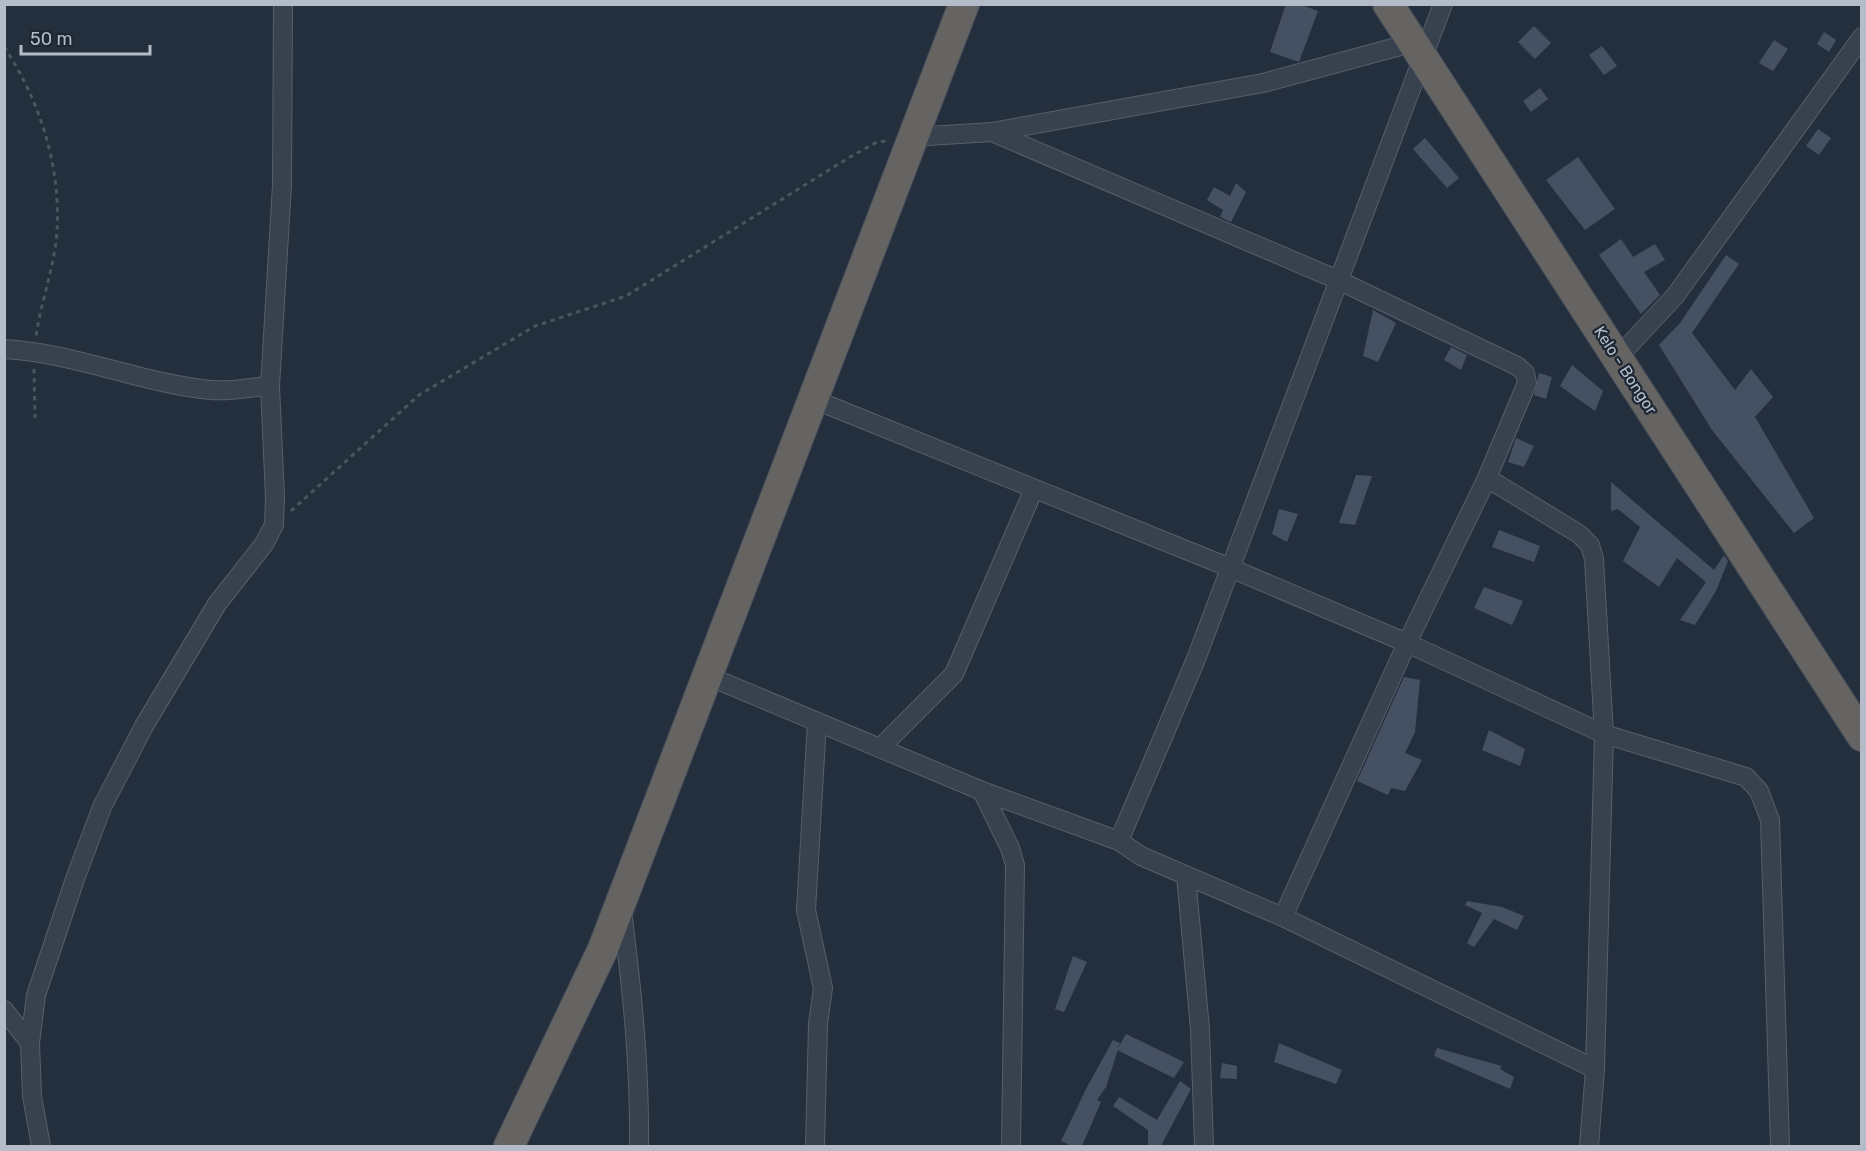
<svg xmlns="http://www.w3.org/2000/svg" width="1866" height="1151" viewBox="0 0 1866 1151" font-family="Rubik,sans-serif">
  <rect width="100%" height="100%" fill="#242f3e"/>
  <g fill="#455162">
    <path d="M1286,4h13l19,7 -19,51 -29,-10z"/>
    <path d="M1534,26l17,17 -16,16 -17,-17z"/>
    <path d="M1824,32l12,8 -7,12 -12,-8z"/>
    <path d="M1774,40l14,9 -15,22 -14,-8z"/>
    <path d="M1602,46l15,20 -13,9 -15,-20z"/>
    <path d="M1540,88l8,11 -17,13 -8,-11z"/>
    <path d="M1818,129l13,9 -12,17 -13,-9z"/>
    <path d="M1425,138l34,40 -12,10 -34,-39z"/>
    <path d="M1578,157l37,52 -30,21 -39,-50z"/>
    <path d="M1236,183l10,9 -15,30 -11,-5 3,-7 -16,-10 7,-13 16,9z"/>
    <path d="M1621,239l12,18 22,-13 10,16 -21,12 16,23 -19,19 -42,-59z"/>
    <path d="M1726,255l13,9 -47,69 43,57 16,-21 22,28 -18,20 59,101 -20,15 -82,-103 -53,-85 21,-22z"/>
    <path d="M1373,310l23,13 -18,39 -15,-6z"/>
    <path d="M1451,347l16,8 -6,15 -17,-10z"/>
    <path d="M1572,365l31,26 -8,20 -35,-25z"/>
    <path d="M1539,373l13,4 -6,22 -12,-4z"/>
    <path d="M1516,438l18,8 -10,21 -16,-5z"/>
    <path d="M1356,475l16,1 -17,49 -16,-2z"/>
    <path d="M1611,482l103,88 10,-15 4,6 -12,30 -21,34 -15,-5 26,-38 -29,-24 -18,29 -36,-26 17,-34 -22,-18 -7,2z"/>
    <path d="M1279,509l19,5 -11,28 -15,-8z"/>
    <path d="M1499,530l41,16 -6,16 -42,-15z"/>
    <path d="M1484,587l39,14 -11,24 -38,-17z"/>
    <path d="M1404,677l16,3 -5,52 -10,21 17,7 -17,31 -14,-3 -3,7 -31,-14z"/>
    <path d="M1489,730l36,19 -5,17 -38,-16z"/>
    <path d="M1467,901l35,6 22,9 -7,14 -23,-11 -20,28 -7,-4 15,-30 -17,-8z"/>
    <path d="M1073,956l14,6 -23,50 -9,-3z"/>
    <path d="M1126,1034l58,28 -10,16 -57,-28z"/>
    <path d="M1113,1040l7,3 -14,44 -9,13 4,2 -19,44h-10l-11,-5 25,-52z"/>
    <path d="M1279,1043l63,27 -6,14 -62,-22z"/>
    <path d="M1437,1048l65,18 -2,3 14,8 -4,12 -76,-33z"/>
    <path d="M1222,1063l15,3v13l-17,-1z"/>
    <path d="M1180,1081l11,8 -30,57h-13v-16l-35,-24 6,-9 38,23z"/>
  </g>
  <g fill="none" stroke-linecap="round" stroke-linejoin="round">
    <g stroke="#565f6c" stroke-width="20">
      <g id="minor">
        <path d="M992,132l346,148 179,86 8,7 2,10 -40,95 -80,165 -124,274"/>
        <path d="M912,137l80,-5 271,-49 152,-41"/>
        <path d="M4,349c71,4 136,34 207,41 19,2 40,-3 59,-4"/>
        <path d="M1618,357l57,-61 187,-259"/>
        <path d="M813,399l415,168 179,76 197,91 142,43 13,14 11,29 10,326"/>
        <path d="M1487,478l92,56 11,11 4,14 10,175 -9,335 -6,77"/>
        <path d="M708,676l274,115 137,50 22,15 142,61 312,152"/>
        <path d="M880,748l74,-74 79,-183"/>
        <path d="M982,791l28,57 5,17 -4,281"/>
        <path d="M1119,841l77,-182 247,-655"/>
        <path d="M1186,876l14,153 4,117"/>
        <path d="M622,911c10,78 18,156 17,235"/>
        <path d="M4,1010l26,33"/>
        <path d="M41,1146l-9,-50 -2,-53 6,-48 39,-116 27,-72 42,-81 73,-122 47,-60 10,-19 1,-28 -5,-111 12,-201 1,-181"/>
        <path d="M815,1146l3,-122 5,-36 -17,-78 11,-188"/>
      </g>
    </g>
    <g stroke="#434c59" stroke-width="32">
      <g id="trunk">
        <path d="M1388,4l474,732"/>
        <path d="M509,1146l94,-197 361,-945"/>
      </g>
    </g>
    <g stroke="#44595c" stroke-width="3" stroke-dasharray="4.5 4.5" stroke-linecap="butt">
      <path d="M4,47c36,53 57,120 53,184 -2,34 -16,70 -21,105"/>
      <path d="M34,369l1,49"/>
      <path d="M291,511l128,-116 116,-69 91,-30 224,-139 27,-15 10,-1"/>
    </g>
    <use href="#minor" stroke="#38414e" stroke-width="18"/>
    <use href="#trunk" stroke="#656462" stroke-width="30"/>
  </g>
  <g text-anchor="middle" stroke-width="4.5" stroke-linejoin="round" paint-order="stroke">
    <g font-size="16" fill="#b4bcc9" stroke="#1d2633">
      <text transform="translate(1626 370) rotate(57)" y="6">Kelo - Bongor</text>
    </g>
  </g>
  <rect width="1866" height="1151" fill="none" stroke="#b4bcc9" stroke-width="12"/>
  <path d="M21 45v9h129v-9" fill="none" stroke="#b4bcc9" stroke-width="3"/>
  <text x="30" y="45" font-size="18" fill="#b4bcc9" stroke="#1d2633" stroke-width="4.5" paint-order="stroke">50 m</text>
</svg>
